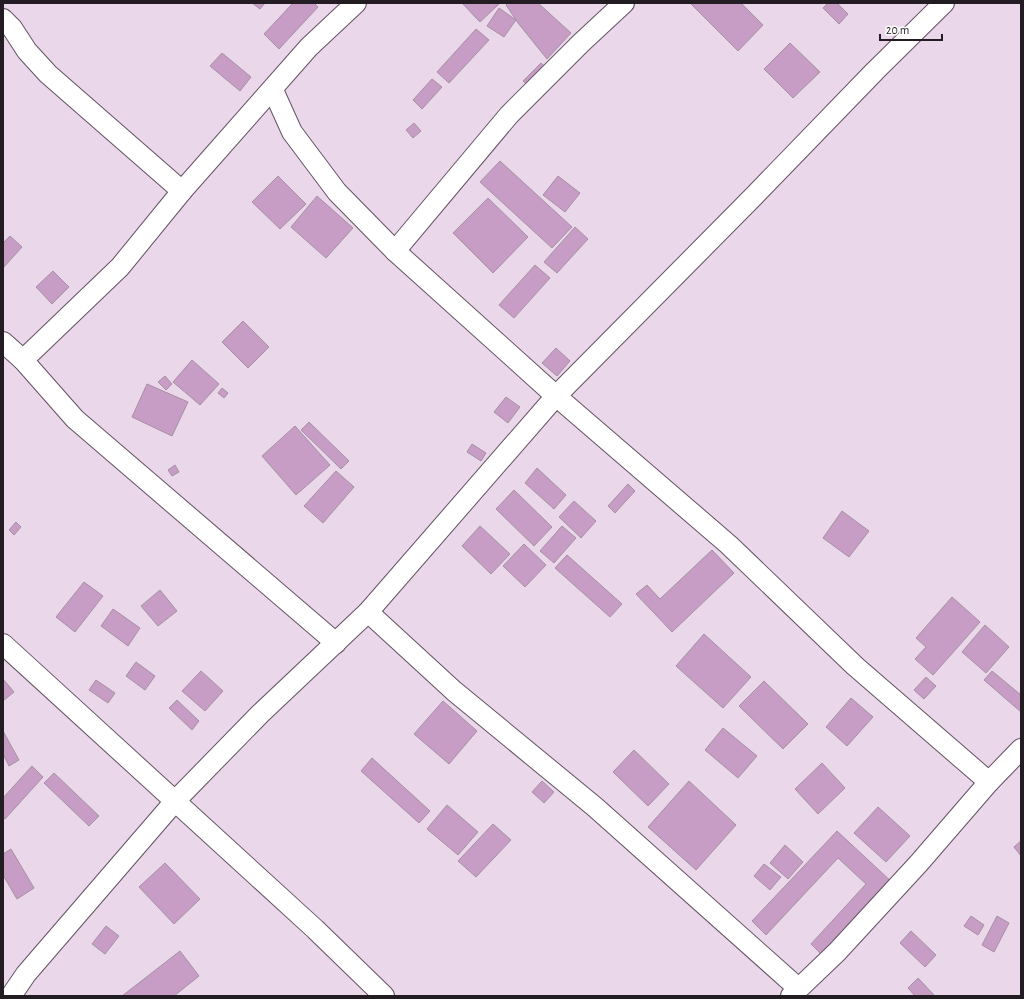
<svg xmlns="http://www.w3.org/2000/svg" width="1024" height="999" viewBox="0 0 1024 999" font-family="'Alegreya Sans',sans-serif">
  <rect width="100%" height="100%" fill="#ebd7ea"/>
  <g fill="#c79dc5" stroke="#a491a2">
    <path d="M252,3h13l-5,6z"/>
    <path d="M293,3h21l4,4 -39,42 -15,-15z"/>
    <path d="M462,3h38l-20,19z"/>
    <path d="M508,3h30l33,30 -24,26 -29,-36 -12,-18z"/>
    <path d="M690,3h51l22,22 -25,26z"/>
    <path d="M828,3h9l11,11 -9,10 -16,-16z"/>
    <path d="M499,8l17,12 -12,17 -17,-11z"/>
    <path d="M476,29l13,11 -40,43 -12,-11z"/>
    <path d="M790,43l30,29 -27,26 -29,-29z"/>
    <path d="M222,53l29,24 -11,14 -30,-25z"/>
    <path d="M541,63l8,7 -18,18 -8,-7z"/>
    <path d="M432,79l10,8 -20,22 -9,-9z"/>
    <path d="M414,123l7,8 -8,7 -7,-8z"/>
    <path d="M500,161l72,66 -20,21 -72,-66z"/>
    <path d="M278,176l28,28 -26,25 -28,-27z"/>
    <path d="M558,176l22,17 -15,19 -22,-17z"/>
    <path d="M317,196l36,32 -27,30 -35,-31z"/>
    <path d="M488,198l40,39 -35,36 -40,-40z"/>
    <path d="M575,227l13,12 -31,34 -13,-11z"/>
    <path d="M10,236l12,11 -19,21v-25z"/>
    <path d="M535,265l15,13 -36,40 -15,-13z"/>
    <path d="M53,271l16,16 -17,17 -16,-17z"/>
    <path d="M243,321l26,26 -21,21 -26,-26z"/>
    <path d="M556,348l14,13 -13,15 -15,-13z"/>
    <path d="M192,360l27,24 -19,21 -27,-23z"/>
    <path d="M165,376l7,8 -6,6 -8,-8z"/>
    <path d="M147,384l41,18 -16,34 -40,-19z"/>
    <path d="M222,388l6,5 -4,5 -6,-5z"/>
    <path d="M506,397l14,10 -12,16 -14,-11z"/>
    <path d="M309,422l40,39 -8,8 -40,-39z"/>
    <path d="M295,426l35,39 -34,30 -34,-39z"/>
    <path d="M472,444l14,9 -5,8 -14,-9z"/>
    <path d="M175,465l4,7 -7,4 -4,-6z"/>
    <path d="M537,468l29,27 -12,14 -29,-26z"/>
    <path d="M336,471l18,16 -31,36 -19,-17z"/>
    <path d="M628,484l7,7 -20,22 -7,-7z"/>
    <path d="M514,490l38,37 -18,19 -38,-37z"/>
    <path d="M574,501l22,20 -15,17 -22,-21z"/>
    <path d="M842,511l27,20 -20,26 -26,-19z"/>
    <path d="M16,522l5,5 -7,8 -5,-5z"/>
    <path d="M480,526l30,28 -19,20 -29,-28z"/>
    <path d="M562,526l14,12 -22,25 -14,-12z"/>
    <path d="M524,544l22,21 -21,22 -22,-21z"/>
    <path d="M712,550l22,23 -62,59 -36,-38 11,-9 13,14z"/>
    <path d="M567,555l55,49 -12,13 -55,-49z"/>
    <path d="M84,582l19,14 -28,36 -19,-15z"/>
    <path d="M160,590l17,21 -19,15 -17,-20z"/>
    <path d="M952,597l28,25 -47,53 -18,-16 11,-12 -10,-9z"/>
    <path d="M113,609l27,19 -12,18 -27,-20z"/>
    <path d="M985,625l24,22 -23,26 -24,-21z"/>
    <path d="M704,634l47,43 -28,31 -47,-42z"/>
    <path d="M136,662l19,14 -10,14 -19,-14z"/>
    <path d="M201,671l22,20 -18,20 -23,-20z"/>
    <path d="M992,671l29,24v17l-37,-32z"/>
    <path d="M926,677l10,9 -12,13 -10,-9z"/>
    <path d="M3,679l11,13 -11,9z"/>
    <path d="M96,680l19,13 -7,10 -19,-13z"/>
    <path d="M764,681l44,43 -25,25 -44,-43z"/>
    <path d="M851,698l22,19 -26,29 -21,-19z"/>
    <path d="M177,700l22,21 -7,9 -23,-22z"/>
    <path d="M443,701l34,30 -28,33 -35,-30z"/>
    <path d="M723,728l34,28 -19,22 -33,-28z"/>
    <path d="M3,731l16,29 -10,6 -6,-12z"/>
    <path d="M634,750l35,34 -21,22 -35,-34z"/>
    <path d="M372,758l58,53 -11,12 -58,-52z"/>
    <path d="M822,763l23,25 -27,26 -23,-25z"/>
    <path d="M32,766l11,11 -38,42 -2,-2v-19z"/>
    <path d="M54,773l45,43 -10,10 -45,-43z"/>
    <path d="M542,781l12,11 -10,11 -12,-11z"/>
    <path d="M689,781l47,44 -40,45 -48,-43z"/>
    <path d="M447,805l31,27 -20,23 -31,-26z"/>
    <path d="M878,807l32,29 -24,26 -32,-29z"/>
    <path d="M493,824l18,16 -35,37 -18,-16z"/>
    <path d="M837,831l57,53 -69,74 -14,-14 55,-60 -28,-26 -72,77 -14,-14z"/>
    <path d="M1021,841v15l-7,-9z"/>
    <path d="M785,845l18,17 -15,17 -18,-16z"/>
    <path d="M11,849l23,39 -17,11 -14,-24v-21z"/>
    <path d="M165,863l35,36 -26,25 -35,-37z"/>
    <path d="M764,864l17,13 -11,13 -16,-14z"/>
    <path d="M971,916l13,9 -6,10 -14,-9z"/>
    <path d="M997,916l12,7 -15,29 -12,-7z"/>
    <path d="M106,926l13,10 -14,18 -13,-10z"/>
    <path d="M911,931l25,24 -11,12 -25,-24z"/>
    <path d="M180,951l19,25 -25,20h-52z"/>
    <path d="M918,978l17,18h-20l-7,-8z"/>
  </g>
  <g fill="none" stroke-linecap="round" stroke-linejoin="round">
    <g stroke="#635262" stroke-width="22">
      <g id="street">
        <path d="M3,19l9,9 15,23 21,23 134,117"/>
        <path d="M273,90l19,42 45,60 58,59 161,145 173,149 126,121 134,116"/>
        <path d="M395,251l114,-136 72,-72 43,-40"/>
        <path d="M3,342l20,18 52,59 261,224"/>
        <path d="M23,360l97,-93 62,-76 127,-144 47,-44"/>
        <path d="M368,612l86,79 141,116 203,181"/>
        <path d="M3,644l312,285 69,67"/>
        <path d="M11,996l15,-22 150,-174 84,-86 108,-102 188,-216 198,-200 121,-125 69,-68"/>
        <path d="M791,996l46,-44 82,-89 70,-81 32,-33"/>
      </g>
    </g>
    <use href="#street" stroke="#fff" stroke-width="20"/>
  </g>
  <rect width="1024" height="999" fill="none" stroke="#241c23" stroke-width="8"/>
  <path d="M880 34v6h62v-6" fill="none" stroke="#241c23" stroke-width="2"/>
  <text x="886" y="34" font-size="12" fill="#241c23" stroke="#ffffff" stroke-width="3" paint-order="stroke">20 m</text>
</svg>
